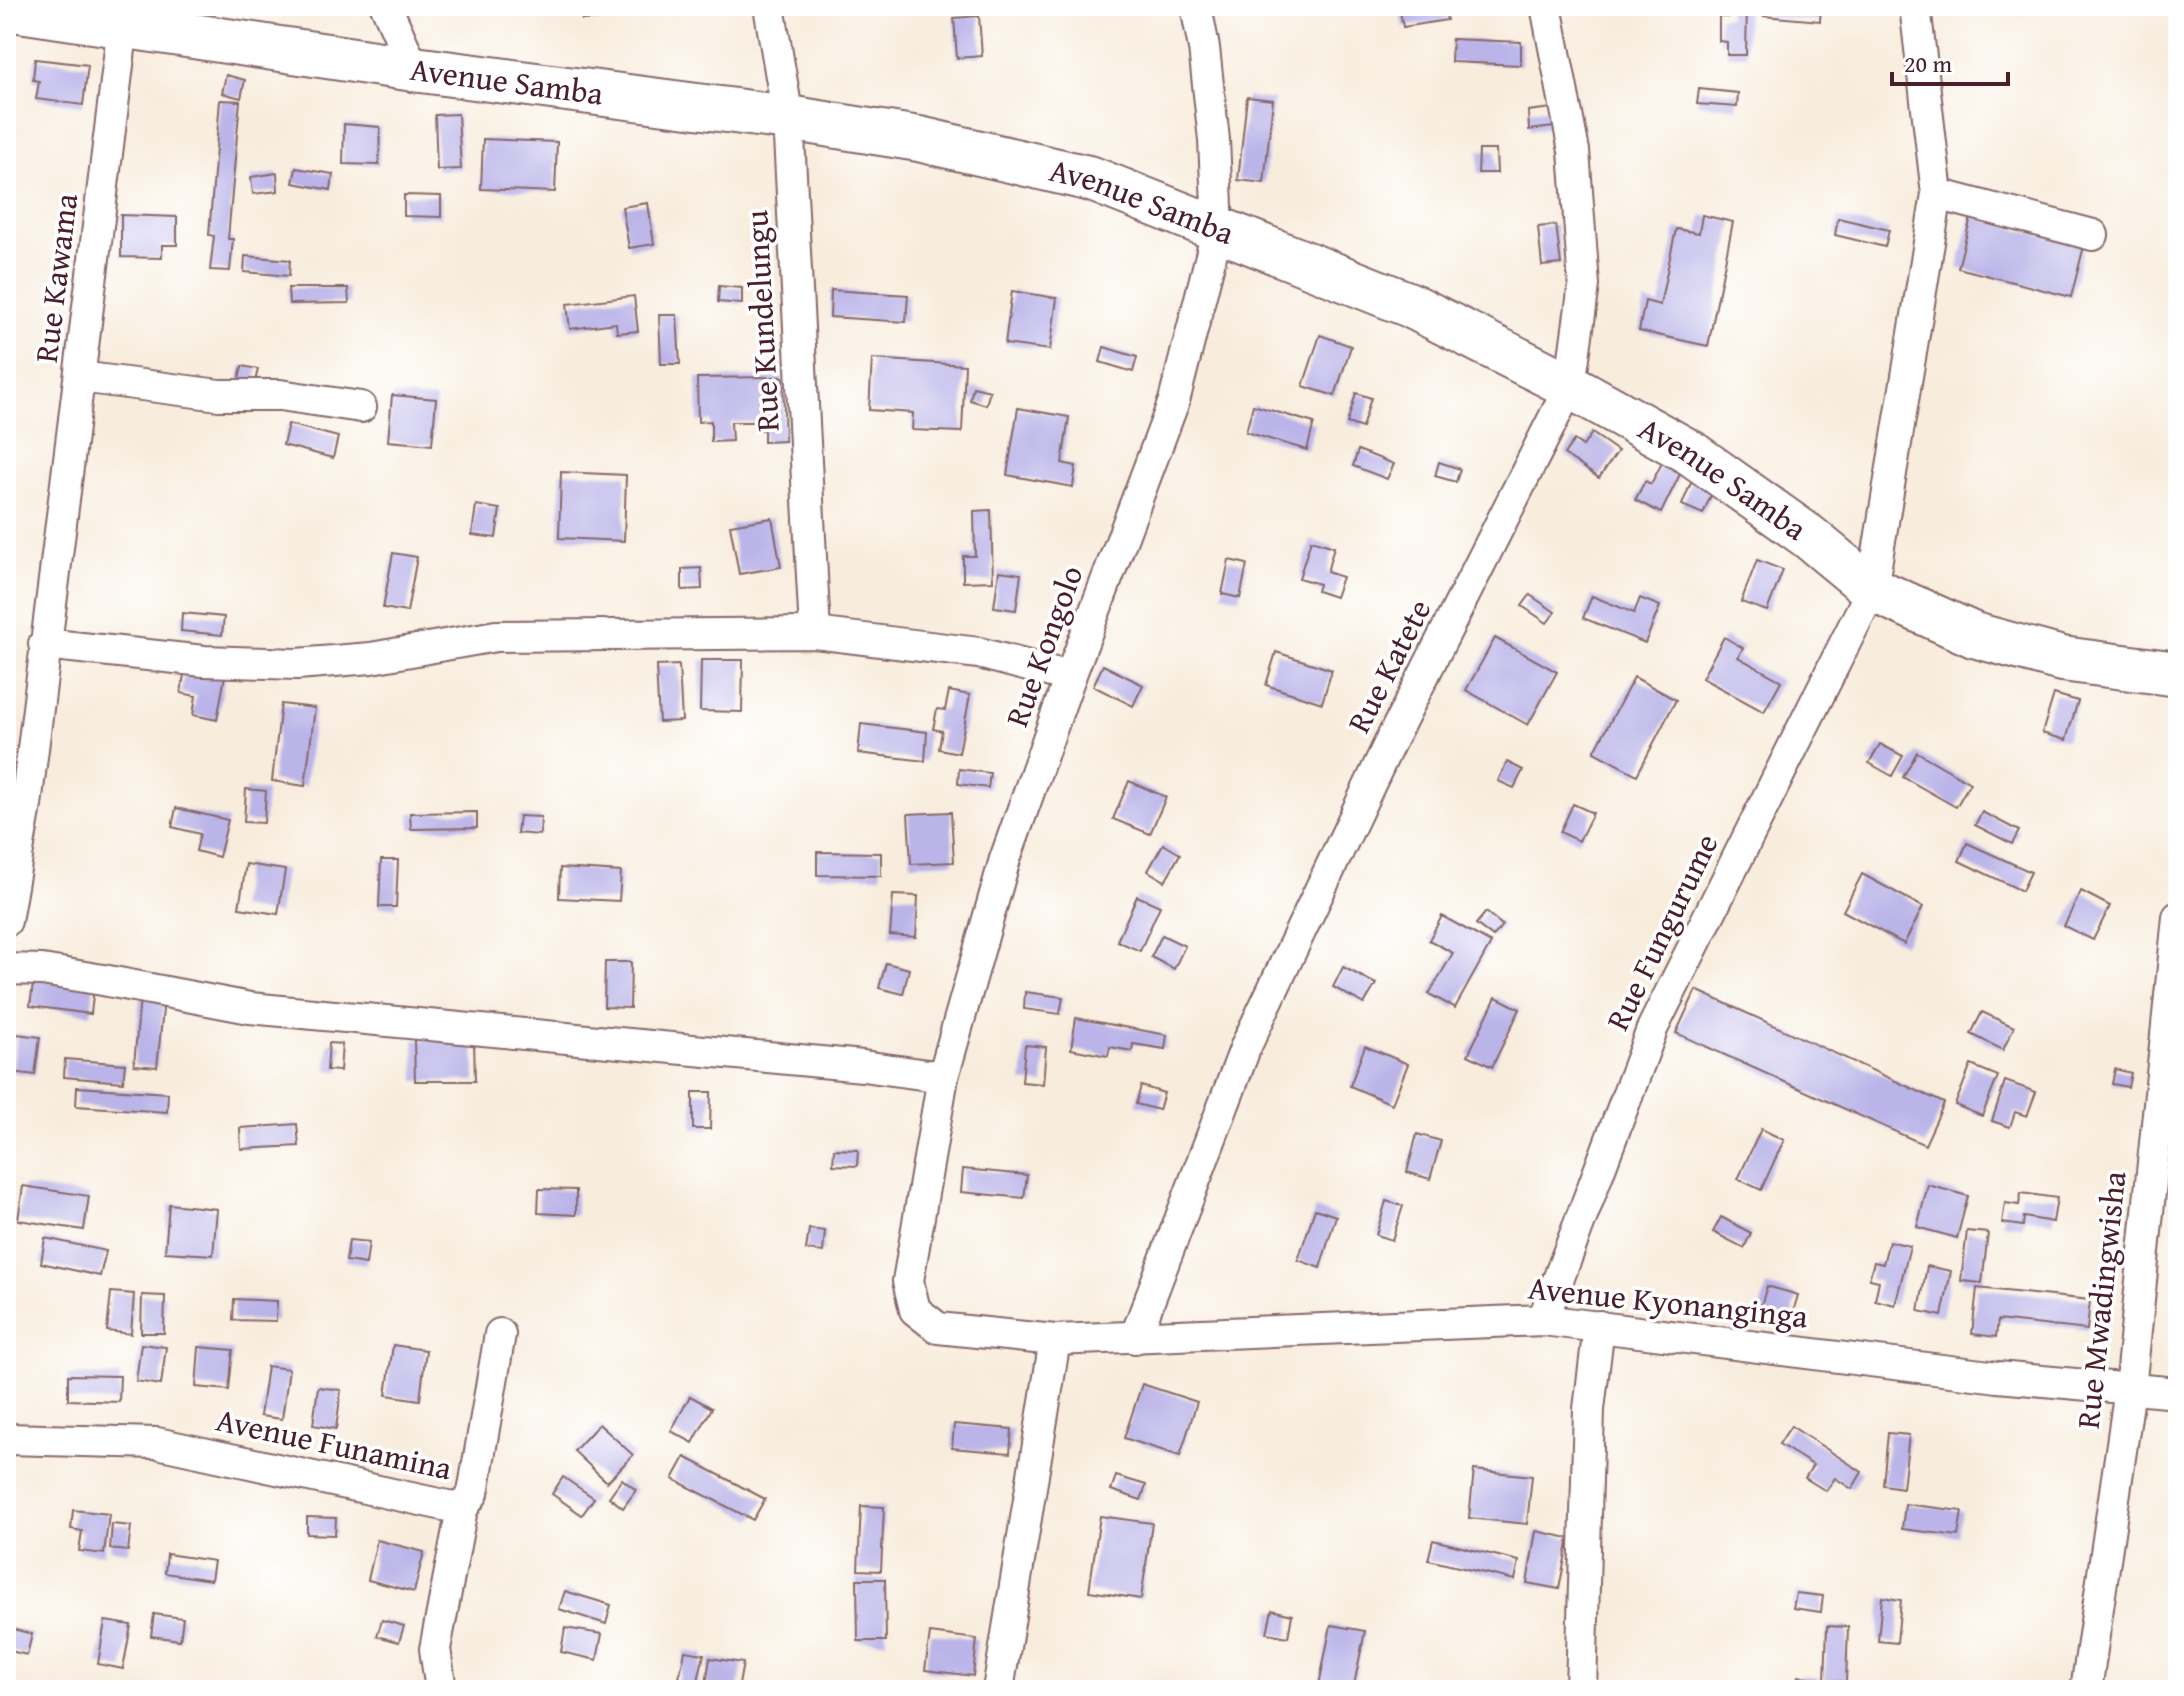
<svg xmlns="http://www.w3.org/2000/svg" width="2184" height="1696" viewBox="0 0 2184 1696" font-family="'Gentium Book Plus',serif">
  <rect width="100%" height="100%" fill="#fff"/>
  <filter id="ink" filterUnits="userSpaceOnUse"><feTurbulence type="fractalNoise" baseFrequency=".0125" numOctaves="2"/><feDisplacementMap in="SourceGraphic" scale="16" xChannelSelector="R" yChannelSelector="G"/><feConvolveMatrix kernelMatrix="1 2 1 2 8 2 1 2 1" color-interpolation-filters="sRGB"/></filter>
  <filter id="wash" filterUnits="userSpaceOnUse"><feTurbulence type="fractalNoise" baseFrequency=".006" numOctaves="4" result="noise"/><feDisplacementMap in="SourceGraphic" scale="32" xChannelSelector="R" yChannelSelector="G"/><feGaussianBlur stdDeviation="1.8" result="paint"/><feColorMatrix in="noise" values="0 0 0 0 0 0 0 0 0 0 0 0 0 0 0 0 0 1.4 0 .05"/><feComposite in="paint" operator="in"/></filter>
  <g filter="url(#wash)">
    <rect width="100%" height="100%" fill="#f8eddd"/>
    <g id="blocks">
      <g fill="#bab4e8">
        <path d="M580,6h41l1,12 -40,2z"/>
        <path d="M1010,6h58v8l-58,-1z"/>
        <path d="M1399,6h45l3,14 -44,7z"/>
        <path d="M1729,6h18l-1,49h-19v-13l-8,-1v-24h10z"/>
        <path d="M1764,6h57l-1,15 -57,-5z"/>
        <path d="M979,16l3,40 -25,2 -3,-40z"/>
        <path d="M1452,39l69,3v23l-70,-3z"/>
        <path d="M35,59l53,6 -5,40 -47,-6 3,-18 -6,-1z"/>
        <path d="M226,75l19,5 -4,18 -19,-5z"/>
        <path d="M1699,89l39,4 -1,14 -40,-3z"/>
        <path d="M1247,97l26,3 -9,83 -26,-3z"/>
        <path d="M220,100l20,1 -12,138h5l-3,32 -20,-1 4,-34 -5,-1z"/>
        <path d="M1552,108l2,19 -25,3 -1,-19z"/>
        <path d="M458,114l3,55 -24,1 -2,-55z"/>
        <path d="M344,124l36,3 -1,38 -36,-1z"/>
        <path d="M483,139l74,3 -2,50 -74,-3z"/>
        <path d="M1479,150h17l1,23h-19z"/>
        <path d="M296,168l37,6 -2,16 -38,-7z"/>
        <path d="M277,173l1,18 -25,3 -2,-17z"/>
        <path d="M404,195l37,1v21l-37,-1z"/>
        <path d="M648,203l6,41 -25,4 -7,-41z"/>
        <path d="M121,215l56,2v28h-15v13l-41,-1z"/>
        <path d="M1702,215l31,7 -25,124 -69,-15 6,-30 15,4 16,-76 23,4z"/>
        <path d="M1971,217l113,29 -13,51 -113,-29z"/>
        <path d="M1838,218l51,12 -4,17 -50,-12z"/>
        <path d="M1556,225l5,39 -19,2 -4,-39z"/>
        <path d="M245,256l45,4 -1,16 -45,-4z"/>
        <path d="M719,286l23,2v16l-24,-2z"/>
        <path d="M288,288h60l1,15 -60,1z"/>
        <path d="M831,290l77,5 -2,27 -76,-5z"/>
        <path d="M1012,291l45,7 -7,52 -45,-6z"/>
        <path d="M634,296l4,35 -21,2 -1,-10 -46,6 -3,-25z"/>
        <path d="M659,315h18l3,49h-19z"/>
        <path d="M1320,335l31,11 -16,50 -32,-10z"/>
        <path d="M1104,347l33,10 -4,15 -33,-10z"/>
        <path d="M872,359l93,6 -3,67 -50,-2 1,-17 -44,-3z"/>
        <path d="M242,366l16,3 -3,13 -16,-3z"/>
        <path d="M783,377l2,64 -21,1v-12h-9v-8h-24l1,19 -21,1v-21l-13,1 -1,-44z"/>
        <path d="M973,387l17,4 -4,14 -16,-5z"/>
        <path d="M1356,393l15,5 -9,30 -15,-5z"/>
        <path d="M392,395l44,4 -4,46 -44,-4z"/>
        <path d="M1253,405l61,18 -7,27 -61,-18z"/>
        <path d="M1018,408l51,9 -7,46 14,3 -3,21 -66,-12z"/>
        <path d="M288,424l50,13 -5,21 -50,-13z"/>
        <path d="M1592,433l26,18 -19,27 -35,-24 10,-14 9,6z"/>
        <path d="M1358,450l36,14 -7,15 -34,-13z"/>
        <path d="M1663,461l19,9 -21,43 -26,-13 10,-19 6,3z"/>
        <path d="M1439,462l21,7 -4,13 -21,-6z"/>
        <path d="M561,472l65,3 -2,66 -65,-3z"/>
        <path d="M1692,480l22,8 -11,26 -21,-9z"/>
        <path d="M476,505l24,4 -4,29 -24,-3z"/>
        <path d="M991,510l2,71 -30,1v-26h12l-1,-45z"/>
        <path d="M772,518l9,49 -42,7 -9,-49z"/>
        <path d="M1311,540l23,7 -7,25 15,5 -7,20 -18,-6 2,-7 -20,-6z"/>
        <path d="M393,553l24,4 -10,55 -24,-4z"/>
        <path d="M1229,560l18,4 -7,34 -18,-4z"/>
        <path d="M1757,560l26,10 -16,41 -26,-9z"/>
        <path d="M701,568l1,21 -20,1v-21z"/>
        <path d="M999,571l22,3 -5,36 -22,-3z"/>
        <path d="M1530,595l25,17 -8,11 -25,-17z"/>
        <path d="M1592,596l42,17 6,-15 20,8 -15,37 -62,-25z"/>
        <path d="M182,613l42,4 -2,18 -41,-4z"/>
        <path d="M1724,637l19,11 -5,9 43,24 -17,31 -62,-34z"/>
        <path d="M1495,638l62,34 -29,53 -62,-35z"/>
        <path d="M1276,652l56,18 -10,33 -56,-18z"/>
        <path d="M701,660h42l-1,52 -42,-1z"/>
        <path d="M679,665l3,56 -23,1 -3,-56z"/>
        <path d="M1103,665l40,20 -10,21 -40,-20z"/>
        <path d="M185,668l40,8 -8,44 -24,-5 3,-19 -15,-3z"/>
        <path d="M1634,677l42,23 -39,75 -43,-23z"/>
        <path d="M949,691l21,4 -11,58 -20,-4 3,-18 -9,-2 4,-20 8,1z"/>
        <path d="M2054,694l24,7 -12,39 -24,-7z"/>
        <path d="M281,704l34,4 -10,78 -33,-5z"/>
        <path d="M861,724l66,8 -2,29 -67,-8z"/>
        <path d="M1880,744l23,12 -11,20 -23,-13z"/>
        <path d="M1917,752l53,31 -14,24 -53,-30z"/>
        <path d="M1507,762l16,8 -9,18 -16,-7z"/>
        <path d="M959,769l31,4 -2,15 -30,-4z"/>
        <path d="M1129,781l37,16 -16,37 -37,-15z"/>
        <path d="M246,789l20,2 -2,32 -20,-1z"/>
        <path d="M1573,804l20,9 -14,28 -19,-9z"/>
        <path d="M176,808l52,12 -9,37 -23,-6 4,-17 -28,-7z"/>
        <path d="M477,812v16l-66,1 -1,-16z"/>
        <path d="M951,812l3,50 -43,2 -3,-50z"/>
        <path d="M1982,812l37,19 -7,13 -37,-19z"/>
        <path d="M519,816l22,1 -1,18 -23,-2z"/>
        <path d="M1967,843l64,29 -9,19 -63,-30z"/>
        <path d="M1163,844l17,10 -15,27 -17,-10z"/>
        <path d="M817,852l64,1v23l-64,-1z"/>
        <path d="M381,860h17l-2,47h-17z"/>
        <path d="M246,864l39,6 -7,44 -39,-6z"/>
        <path d="M560,868l61,4 -2,29 -60,-3z"/>
        <path d="M1862,874l61,33 -19,37 -61,-33z"/>
        <path d="M2081,891l29,15 -17,34 -29,-14z"/>
        <path d="M893,895l25,1 -2,41 -26,-2z"/>
        <path d="M1137,896l23,10 -20,45 -23,-10z"/>
        <path d="M1486,912l16,13 -9,12 -17,-13z"/>
        <path d="M1442,916l49,27 -36,65 -26,-14 24,-41 -24,-13z"/>
        <path d="M1162,935l23,11 -11,23 -23,-12z"/>
        <path d="M605,962h26l-1,46 -26,-1z"/>
        <path d="M886,963l23,6 -6,25 -24,-6z"/>
        <path d="M1343,967l33,17 -12,20 -31,-17z"/>
        <path d="M34,977l60,8 -3,29 -61,-8z"/>
        <path d="M1696,990l248,113 -19,42 -249,-112z"/>
        <path d="M1025,992l38,5 -3,17 -36,-5z"/>
        <path d="M140,997l24,3 -7,67 -23,-2z"/>
        <path d="M1496,997l24,12 -28,58 -24,-12z"/>
        <path d="M1982,1012l32,15 -11,23 -32,-16z"/>
        <path d="M1076,1018l91,17 -2,14 -32,-5 -1,7 -22,-4 -2,9 -37,-7z"/>
        <path d="M17,1034l23,3 -5,38 -23,-3z"/>
        <path d="M474,1039l1,42h-60l-1,-41z"/>
        <path d="M329,1043l13,1 -2,27 -13,-1z"/>
        <path d="M1025,1045l21,2 -3,37 -21,-2z"/>
        <path d="M1365,1046l43,18 -16,40 -42,-18z"/>
        <path d="M65,1059l60,5 -2,18 -59,-5z"/>
        <path d="M1971,1065l27,11 -16,40 -27,-11z"/>
        <path d="M2115,1069l16,4 -3,14 -16,-3z"/>
        <path d="M2005,1081l31,11 -9,24 -12,-4 -5,15 -18,-6z"/>
        <path d="M1141,1086l23,7 -5,17 -23,-6z"/>
        <path d="M77,1087l91,6 -1,19 -91,-6z"/>
        <path d="M693,1092h18l-1,37h-17z"/>
        <path d="M297,1124l2,22 -58,3 -1,-21z"/>
        <path d="M1761,1129l23,11 -23,50 -23,-11z"/>
        <path d="M1417,1134l24,7 -11,38 -23,-7z"/>
        <path d="M834,1149l24,1 -1,16 -24,-1z"/>
        <path d="M963,1169l64,6 -3,23 -63,-6z"/>
        <path d="M1928,1185l40,11 -11,42 -40,-11z"/>
        <path d="M23,1186l66,10 -5,34 -66,-10z"/>
        <path d="M539,1189l37,1v25l-38,-2z"/>
        <path d="M2021,1193l36,5 -4,24 -29,-5 -1,9 -21,-3 3,-20 14,2z"/>
        <path d="M1386,1201l17,5 -11,34 -16,-5z"/>
        <path d="M169,1204l48,5 -4,46 -48,-3z"/>
        <path d="M1315,1209l21,7 -16,52 -22,-8z"/>
        <path d="M1721,1217l30,16 -7,15 -31,-16z"/>
        <path d="M809,1229l16,2 -2,21 -17,-2z"/>
        <path d="M1967,1231l21,2 -6,50 -21,-2z"/>
        <path d="M45,1238l61,13 -6,25 -59,-13z"/>
        <path d="M349,1240l20,2 -3,22 -20,-3z"/>
        <path d="M1889,1241l21,5 -15,59 -20,-5 4,-19 -10,-2 5,-17 9,2z"/>
        <path d="M1927,1266l24,5 -9,45 -23,-5z"/>
        <path d="M1767,1286l31,9 -9,31 -31,-10z"/>
        <path d="M1977,1288l113,12 -3,30 -89,-10 -2,17 -24,-3z"/>
        <path d="M111,1292l23,2 -3,40 -24,-3z"/>
        <path d="M142,1295l23,1 -1,37h-23z"/>
        <path d="M234,1299l43,2 -1,20 -43,-1z"/>
        <path d="M141,1344l25,3 -5,38 -25,-4z"/>
        <path d="M393,1345l33,5 -6,50 -34,-5z"/>
        <path d="M199,1347l34,3 -4,40 -33,-3z"/>
        <path d="M267,1366l22,3 -7,50 -22,-3z"/>
        <path d="M68,1375l52,1 -1,26 -51,-2z"/>
        <path d="M1142,1384l55,18 -17,54 -56,-18z"/>
        <path d="M318,1387l23,3 -5,39 -23,-4z"/>
        <path d="M690,1396l22,12 -19,35 -22,-12z"/>
        <path d="M599,1424l34,31 -26,27 -33,-31z"/>
        <path d="M954,1424l58,5 -2,24 -58,-5z"/>
        <path d="M1791,1426l71,46 -10,17 -17,-11 -9,13 -21,-13 8,-13 -34,-21z"/>
        <path d="M1888,1433l21,2 -6,53 -20,-3z"/>
        <path d="M685,1457l80,42 -12,21 -80,-41z"/>
        <path d="M1474,1470l58,6 -5,48 -58,-6z"/>
        <path d="M1116,1476l30,9 -5,15 -30,-10z"/>
        <path d="M563,1477l31,21 -12,17 -30,-21z"/>
        <path d="M622,1479l14,11 -13,18 -14,-11z"/>
        <path d="M1905,1504l57,7 -4,25 -56,-7z"/>
        <path d="M861,1506l23,1 -3,64 -23,-1z"/>
        <path d="M73,1510l36,4 -5,40 -25,-3 3,-20 -11,-2z"/>
        <path d="M1100,1516l52,7 -11,76 -52,-8z"/>
        <path d="M307,1517l29,1 -1,17 -28,-1z"/>
        <path d="M112,1524l19,2 -3,25 -18,-2z"/>
        <path d="M1536,1531l33,7 -10,51 -32,-6z"/>
        <path d="M377,1540l47,12 -10,40 -46,-12z"/>
        <path d="M1433,1540l86,21 -4,19 -87,-20z"/>
        <path d="M167,1554l47,7 -3,19 -46,-7z"/>
        <path d="M857,1579h28l1,62h-28z"/>
        <path d="M565,1591l46,14 -5,19 -47,-15z"/>
        <path d="M1796,1593l27,3 -2,16 -28,-4z"/>
        <path d="M1882,1597l19,3 -4,43 -19,-2z"/>
        <path d="M1272,1610l20,5 -4,22 -21,-4z"/>
        <path d="M154,1614l29,4 -3,22 -29,-4z"/>
        <path d="M382,1620l22,6 -5,16 -22,-6z"/>
        <path d="M105,1621l26,4 -8,44 -25,-5z"/>
        <path d="M1331,1625l34,6 -12,59h-35z"/>
        <path d="M1827,1626l21,1 -2,55 -21,-1z"/>
        <path d="M6,1627l26,7 -5,21 -21,-5z"/>
        <path d="M565,1628l37,6 -5,26 -36,-8z"/>
        <path d="M930,1633l47,6 -4,37 -48,-6z"/>
        <path d="M685,1651l19,3 -8,36 -19,-3z"/>
        <path d="M710,1658l33,5 -5,27h-33z"/>
        <path d="M1798,1676l20,2 -1,12h-21z"/>
      </g>
    </g>
  </g>
  <g filter="url(#ink)">
    <use href="#blocks" fill-opacity="0" stroke="#876769" stroke-width="2"/>
    <g fill="none" stroke-linecap="round" stroke-linejoin="round">
      <g stroke="#876769" stroke-width="34">
        <g id="street">
          <path d="M386,6l28,63"/>
          <path d="M769,6l19,112 27,515"/>
          <path d="M1196,6l8,42 10,92 4,88 -44,173 -104,276 -65,182 -62,218 -35,204 7,29 23,18 117,12 488,-20 455,57 180,16"/>
          <path d="M1915,6l22,188 156,41"/>
          <path d="M80,377l139,18h61l81,12"/>
          <path d="M44,644l160,17 93,3 74,-6 125,-22 319,-3 164,20 91,24"/>
          <path d="M6,921l20,-116 97,-780"/>
          <path d="M6,969l36,1 61,10 147,28 613,58 80,11"/>
          <path d="M1543,1320l110,-293 219,-438 65,-395"/>
          <path d="M1135,1338l111,-292 143,-302 181,-358 14,-101 -10,-134 -28,-145"/>
          <path d="M6,1439l151,4 305,66 -27,140 6,41"/>
          <path d="M462,1509l11,-16 27,-159"/>
          <path d="M998,1690l57,-350"/>
          <path d="M1581,1690l8,-281 10,-83"/>
          <path d="M2086,1690l44,-301 48,-472"/>
        </g>
      </g>
      <g stroke="#876769" stroke-width="48">
        <g id="secondary">
          <path id="s1" d="M6,8l408,61 374,49 131,21 173,40 318,126 160,81 121,67 118,84 63,52 102,46 88,24 116,15"/>
        </g>
      </g>
      <use href="#street" stroke="#fff" stroke-width="30"/>
      <use href="#secondary" stroke="#fff" stroke-width="44"/>
    </g>
  </g>
  <g text-anchor="middle" stroke-width="7" stroke-linejoin="round" paint-order="stroke">
    <g font-size="32" fill="#4a1f2b" stroke="#fff">
      <text dy="11" stroke="none"><textPath href="#s1" startOffset="506">Avenue Samba</textPath></text>
      <text dy="11" stroke="none"><textPath href="#s1" startOffset="1154">Avenue Samba</textPath></text>
      <text transform="translate(56 278) rotate(-83)" y="11">Rue Kawama</text>
      <text transform="translate(762 321) rotate(-93)" y="11">Rue Kundelungu</text>
      <text dy="11" stroke="none"><textPath href="#s1" startOffset="1800">Avenue Samba</textPath></text>
      <text transform="translate(1044 646) rotate(-70)" y="11">Rue Kongolo</text>
      <text transform="translate(1389 666) rotate(-63)" y="11">Rue Katete</text>
      <text transform="translate(1662 932) rotate(-64)" y="11">Rue Fungurume</text>
      <text transform="translate(2101 1300) rotate(-84)" y="11">Rue Mwadingwisha</text>
      <text transform="translate(1668 1302) rotate(6)" y="11">Avenue Kyonanginga</text>
      <text transform="translate(334 1444) rotate(12)" y="11">Avenue Funamina</text>
    </g>
  </g>
  <rect width="2184" height="1696" fill="none" stroke="#fff" stroke-width="32"/>
  <path d="M1892 72v12h116v-12" fill="none" stroke="#4a1f2b" stroke-width="4"/>
  <text x="1904" y="72" font-size="24" fill="#4a1f2b" stroke="#ffffff" stroke-width="6" paint-order="stroke">20 m</text>
</svg>
